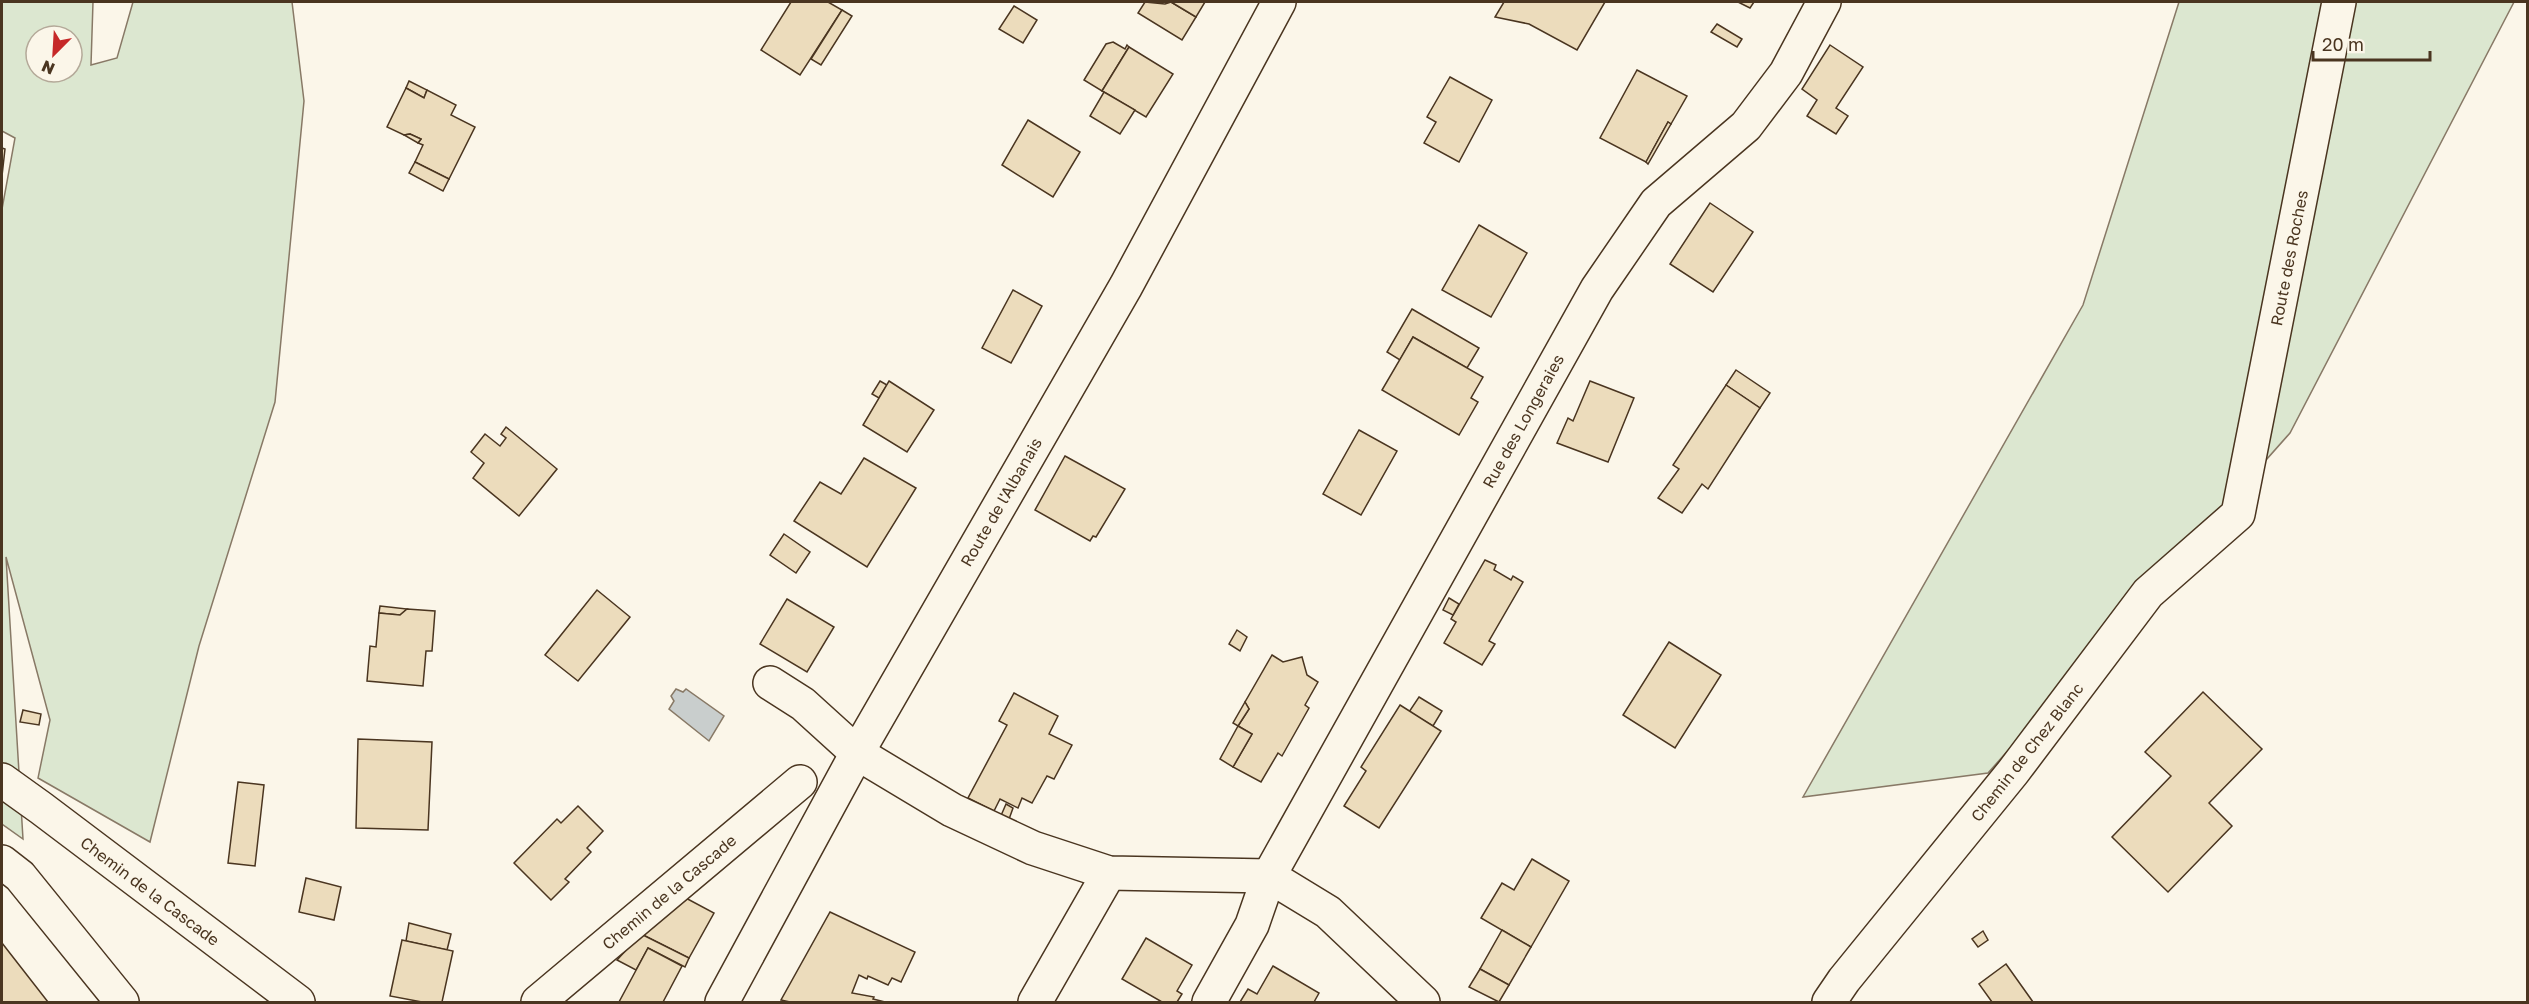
<svg xmlns="http://www.w3.org/2000/svg" width="2529" height="1004" viewBox="0 0 2529 1004" font-family="'Golos Text',sans-serif">
  <rect width="100%" height="100%" fill="#fbf6e9"/>
  <g fill="#dce7d0" stroke="#887966" stroke-width="1.5" fill-rule="evenodd">
    <path d="M2,2h91l-2,63 26,-7 16,-56h159l12,99 -29,301 -76,244 -49,196 -112,-64 12,-58 -44,-163 17,282 -21,-15v-615l13,-71 -13,-7zM36,36h36v36h-36z"/>
    <path d="M2179,2h335l-224,431 -302,340 -185,24 280,-492z"/>
  </g>
  <path fill="#c9cecd" stroke="#887966" stroke-width="1.5" d="M676,689l7,3 3,-3 38,27 -15,25 -40,-32 5,-8 -3,-5z"/>
  <g fill="#ecdcbc" stroke="#4a3520" stroke-width="1.5">
    <path d="M791,2h37l14,8 -42,65 -39,-25z"/>
    <path d="M1145,2l20,2 6,-2 25,15 -14,23 -44,-27z"/>
    <path d="M1171,2h34l-9,15z"/>
    <path d="M1504,2h101l-28,48 -48,-26 -34,-7z"/>
    <path d="M1738,2h16l-4,6z"/>
    <path d="M1014,6l23,14 -14,23 -24,-14z"/>
    <path d="M842,10l10,6 -31,49 -10,-6z"/>
    <path d="M1717,24l25,15 -5,8 -26,-15z"/>
    <path d="M1113,42l12,7 2,-4 2,2 -27,44 -18,-11 22,-36z"/>
    <path d="M1830,45l33,22 -27,41 12,8 -12,18 -29,-18 10,-16 -15,-11z"/>
    <path d="M1129,47l44,27 -27,43 -44,-26z"/>
    <path d="M1637,70l50,26 -16,28 -3,-2 -22,40 -46,-24z"/>
    <path d="M1450,77l42,23 -33,62 -35,-19 12,-21 -9,-5z"/>
    <path d="M409,81l18,9 -3,8 -18,-10z"/>
    <path d="M406,88l18,10 3,-8 29,15 -5,10 24,12 -26,52 -34,-17 8,-17 -5,-2 3,-4 -11,-5 -6,1 -17,-8z"/>
    <path d="M1104,92l31,18 -15,24 -30,-18z"/>
    <path d="M1028,120l52,32 -27,45 -51,-32z"/>
    <path d="M1668,122l3,2 -23,40 -2,-2z"/>
    <path d="M410,134l11,5 -3,4 -14,-8z"/>
    <path d="M2,148l3,1 -3,27z"/>
    <path d="M415,162l34,17 -6,12 -34,-18z"/>
    <path d="M1710,203l43,29 -40,60 -43,-28z"/>
    <path d="M1479,225l48,28 -36,64 -49,-27z"/>
    <path d="M1013,290l29,16 -31,57 -29,-15z"/>
    <path d="M1412,309l67,39 -12,20 -54,-31 -13,23 -13,-8z"/>
    <path d="M1413,337l70,40 -12,21 7,4 -19,33 -77,-45z"/>
    <path d="M1736,370l34,23 -10,15 -34,-23z"/>
    <path d="M880,381l7,4 -8,13 -7,-4z"/>
    <path d="M889,381l45,29 -27,42 -44,-27z"/>
    <path d="M1590,381l44,17 -26,64 -51,-19 11,-25 5,3z"/>
    <path d="M1726,385l34,23 -52,81 -6,-5 -20,29 -24,-15 21,-29 -6,-4z"/>
    <path d="M506,427l51,42 -38,47 -46,-38 11,-15 -13,-11 14,-18 15,12 6,-8 -5,-4z"/>
    <path d="M1359,430l38,21 -36,64 -38,-21z"/>
    <path d="M1065,456l60,33 -29,48 -3,-1 -3,5 -55,-31z"/>
    <path d="M864,458l52,30 -49,79 -73,-46 26,-39 21,12z"/>
    <path d="M784,534l26,18 -14,21 -26,-18z"/>
    <path d="M1485,560l11,5 -2,5 17,10 2,-4 10,6 -34,59 6,3 -13,21 -38,-22 12,-21 -5,-3z"/>
    <path d="M597,590l33,27 -52,64 -33,-26z"/>
    <path d="M1449,598l10,6 -6,11 -10,-5z"/>
    <path d="M787,599l47,28 -27,45 -47,-28z"/>
    <path d="M380,606l27,3 -7,6 -21,-2z"/>
    <path d="M407,609l28,2 -3,40h-6l-3,35 -56,-5 3,-35 6,1 3,-34 21,2z"/>
    <path d="M1237,630l10,7 -7,14 -11,-7z"/>
    <path d="M1669,642l52,33 -46,73 -52,-33z"/>
    <path d="M1272,655l11,7 19,-5 5,18 11,7 -13,23 4,3 -27,48 -4,-3 -17,29 -28,-15 19,-33 -14,-8 11,-17 -4,-7z"/>
    <path d="M2203,692l59,57 -53,54 23,23 -64,66 -56,-55 59,-61 -26,-24z"/>
    <path d="M1014,693l44,23 -9,18 23,11 -18,34 -7,-3 -15,27 -10,-5 -4,10 -18,-9 -6,12 -26,-13 39,-73 -8,-4z"/>
    <path d="M1419,697l23,14 -9,15 -24,-14z"/>
    <path d="M1245,702l4,7 -11,17 -5,-3z"/>
    <path d="M1400,705l41,26 -62,97 -35,-22 22,-35 -5,-4z"/>
    <path d="M23,710l18,4 -2,11 -19,-3z"/>
    <path d="M1238,726l14,8 -19,33 -13,-8z"/>
    <path d="M358,739l74,3 -4,88 -72,-2z"/>
    <path d="M238,782l26,3 -9,81 -27,-3z"/>
    <path d="M1006,804l7,4 -5,14 -8,-4z"/>
    <path d="M578,806l25,25 -16,17 4,4 -26,27 4,3 -18,18 -37,-37 43,-44 4,4z"/>
    <path d="M1532,859l37,22 -38,66 -50,-29 21,-35 12,7z"/>
    <path d="M306,878l35,9 -7,33 -35,-8z"/>
    <path d="M682,896l32,17 -25,45 -48,-24z"/>
    <path d="M830,912l85,40 -14,30 -9,-4 -4,7 -20,-9 -1,3 -8,-4 -7,18 22,4 -1,2 12,3h-95l-9,-2z"/>
    <path d="M409,923l42,11 -4,16 -41,-9z"/>
    <path d="M1502,930l29,17 -22,38 -29,-16z"/>
    <path d="M1983,931l5,9 -10,7 -6,-8z"/>
    <path d="M641,934l48,24 -4,9 -37,-19 -12,22 -19,-10z"/>
    <path d="M1146,938l46,27 -15,26 5,3 -5,8h-15l-40,-23z"/>
    <path d="M402,940l51,11 -11,51h-20l-32,-6z"/>
    <path d="M2,943l46,59h-46z"/>
    <path d="M648,948l34,18 -19,36h-44z"/>
    <path d="M2006,964l27,38h-41l-13,-18z"/>
    <path d="M1273,966l46,27 -5,9h-74l8,-13 9,5z"/>
    <path d="M1480,969l29,16 -10,17 -30,-15z"/>
  </g>
  <g fill="none" stroke-linecap="round" stroke-linejoin="round">
    <g stroke="#4a3520" stroke-width="36">
      <g id="minor">
        <path d="M770,683l33,21 54,49 95,57 81,38 76,25 160,3 59,36 95,90"/>
        <path d="M2,780l39,28 257,194"/>
        <path d="M2,862l18,14 102,126"/>
        <path d="M538,1002l262,-220"/>
        <path d="M1035,1002l74,-129"/>
        <path d="M1209,1002l43,-77 17,-49 328,-587 59,-86 90,-77 40,-53 38,-71"/>
        <path d="M1829,1002l15,-22 169,-208 135,-179 90,-79 101,-512"/>
      </g>
    </g>
    <g stroke="#4a3520" stroke-width="36">
      <path id="major" d="M722,1002l135,-249 269,-467 153,-284"/>
    </g>
    <use href="#minor" stroke="#fbf6e9" stroke-width="33"/>
    <use href="#major" stroke="#fbf6e9" stroke-width="33"/>
  </g>
  <g text-anchor="middle" stroke-width="4.5" stroke-linejoin="round" paint-order="stroke">
    <g font-size="16" fill="#4a3520" stroke="#fbf6e9">
      <text transform="translate(2289 258) rotate(-79)" y="6">Route des Roches</text>
      <text transform="translate(1523 421) rotate(-61)" y="6">Rue des Longeraies</text>
      <text transform="translate(1001 502) rotate(-60)" y="6">Route de l'Albanais</text>
      <text transform="translate(2027 752) rotate(-52)" y="6">Chemin de Chez Blanc</text>
      <text transform="translate(150 891) rotate(37)" y="6">Chemin de la Cascade</text>
      <text transform="translate(669 892) rotate(-40)" y="6">Chemin de la Cascade</text>
    </g>
  </g>
  <rect width="2529" height="1004" fill="none" stroke="#4a3520" stroke-width="6"/>
  <g transform="translate(54 54) rotate(204)"><circle r="28" fill="#fbf6e9" stroke="#b4a999" stroke-width="1.5"/>
  <path d="M0-4.5L10 22L0 15L-10 22Z" fill="#c62828"/>
  <text y="-9" font-size="16" font-weight="bold" text-anchor="middle" fill="#4a3520">N</text>
  </g>
  <path d="M2313 51v9h117v-9" fill="none" stroke="#4a3520" stroke-width="3"/>
  <text x="2322" y="51" font-size="18" fill="#4a3520" stroke="#fbf6e9" stroke-width="4.5" paint-order="stroke">20 m</text>
</svg>
